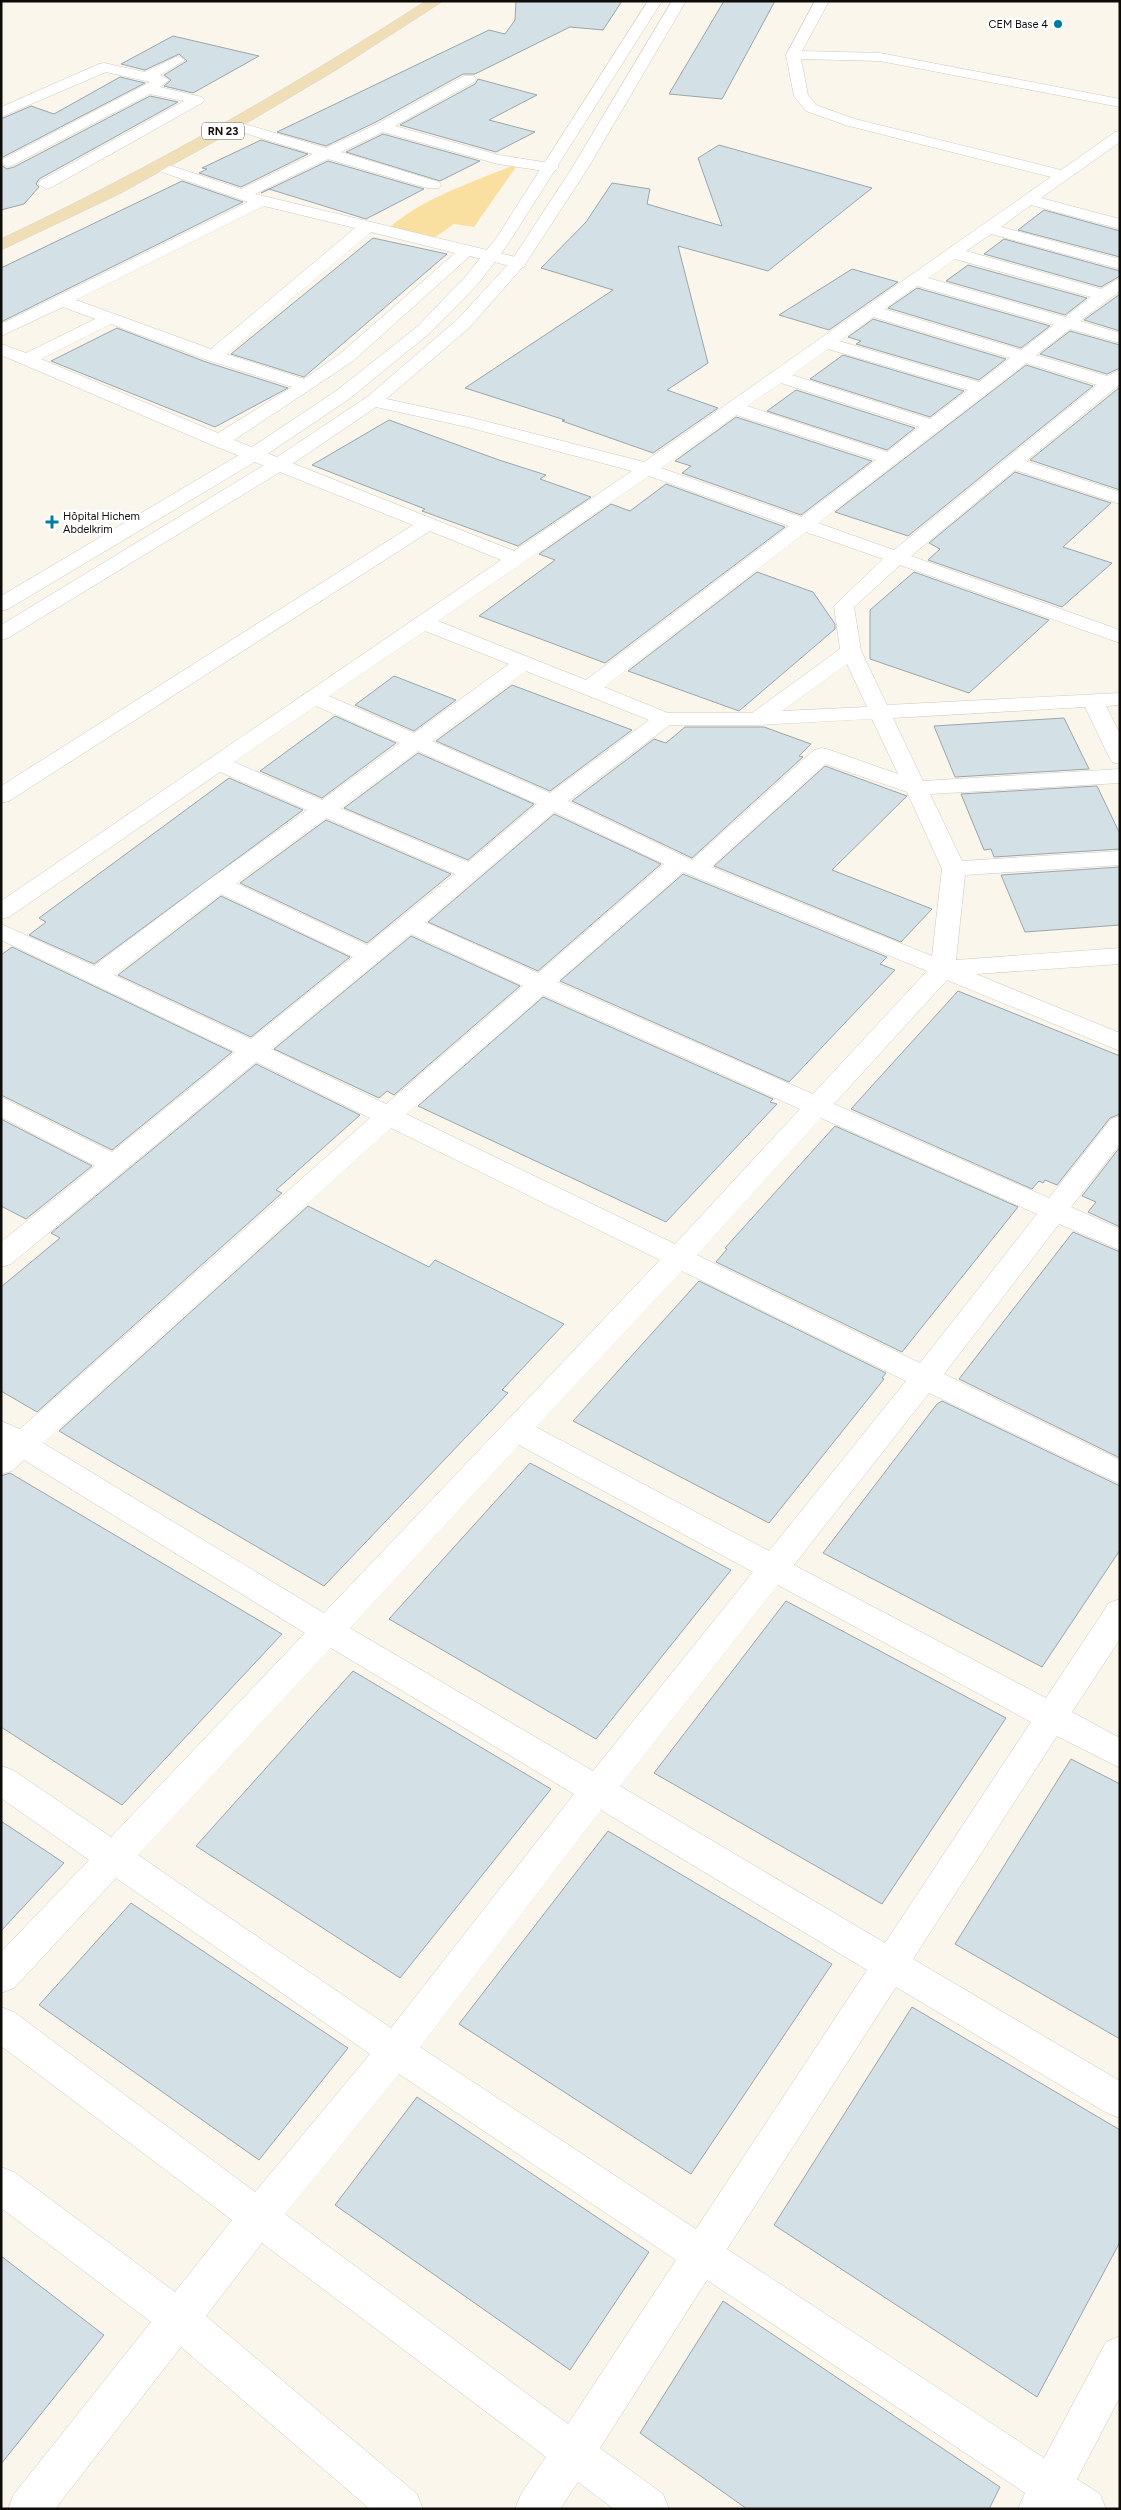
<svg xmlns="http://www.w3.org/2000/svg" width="1121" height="2510" viewBox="0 0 1121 2510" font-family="Figtree,sans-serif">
<rect width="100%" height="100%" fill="#fbf6eb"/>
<path fill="#fae0a0" d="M511 166 516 167 474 227 454 224 434 238 390 227C423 198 471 183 511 166Z"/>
<g fill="#d3e0e6" stroke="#9aa6ac">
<path d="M516 1H622L603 30 570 27 475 74H463L376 122 326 146 277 132 489 30 505 34 515 20Z"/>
<path d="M724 1H775L722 99 669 94Z"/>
<path d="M173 36 259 56 193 93 164 86 171 80 164 75 187 61 179 54 145 70 121 64Z"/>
<path d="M120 77 145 83 1 158V119L31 106 54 114Z"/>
<path d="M478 79 537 95 489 120 535 132 496 152 400 125 475 84Z"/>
<path d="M150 96 178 102 39 179 36 184 39 187 24 204 1 210V165L7 169 14 167Z"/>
<path d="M383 134 480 161 440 181 346 152Z"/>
<path d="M261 140 308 154 241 187 199 173 207 169 202 168Z"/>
<path d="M719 145 872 188 768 271 678 246 708 363 667 390 718 408 653 453 562 421 565 420 465 388 613 290 541 268 586 222 612 183 650 189 647 204 722 226 698 158Z"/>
<path d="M328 161 424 189 366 219 269 189 261 193Z"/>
<path d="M182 181 243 202 1 322V268Z"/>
<path d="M1044 210 1120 231V257L1018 230Z"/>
<path d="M373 238 447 254 304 377 231 354Z"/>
<path d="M1004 239 1120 271V276L1101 287 984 254Z"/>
<path d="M968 265 1087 298 1065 315 946 281Z"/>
<path d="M852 269 898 282 829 330 779 315Z"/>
<path d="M917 288 1050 326 1021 348 888 308Z"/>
<path d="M1120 294V331L1084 320Z"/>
<path d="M873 319 1006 359 979 380 856 344 861 341 848 337Z"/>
<path d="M117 328 206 362 288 388 215 427 51 361Z"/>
<path d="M1070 331 1120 345V368L1107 374 1040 354Z"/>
<path d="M843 355 964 391 930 417 810 379Z"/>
<path d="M1026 365 1093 386 908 536 835 512Z"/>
<path d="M1120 387V490L1030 460Z"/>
<path d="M796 390 915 428 887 450 767 411Z"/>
<path d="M736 417 872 461 801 515 682 473 691 466 675 461Z"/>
<path d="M389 420 499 460 546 475 540 479 591 497 518 546 422 511 425 509 312 465Z"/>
<path d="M1015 472 1111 503 1063 547 1112 563 1062 607 928 560 940 549 929 543Z"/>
<path d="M666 484 785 527 605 663 479 616 555 560 539 554 611 504 630 511Z"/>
<path d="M757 572 813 592 835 624V629L739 711 628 671Z"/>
<path d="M914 572 1049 620 969 693 870 659V610Z"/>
<path d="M394 676 456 700 414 731 355 705Z"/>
<path d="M512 685 632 730 550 791 436 741Z"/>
<path d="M335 716 396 743 322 798 260 771Z"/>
<path d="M1064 718 1089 769 955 777 934 726Z"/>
<path d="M685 727H764L811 744 799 756 803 757 692 858 572 801 654 739 666 743Z"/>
<path d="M418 753 534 804 468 860 344 808Z"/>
<path d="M825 766 907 796 832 870 932 909 901 942 714 866Z"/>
<path d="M229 778 303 810 94 964 29 935 46 922 39 918Z"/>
<path d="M1097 786 1120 834V849L994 857 991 849 984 850 961 794Z"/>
<path d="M554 814 661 864 538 971 428 922Z"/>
<path d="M326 820 451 874 367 943 240 883Z"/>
<path d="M1120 867V925L1025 932 1001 875Z"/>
<path d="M683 874 887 957 880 964 895 970 789 1082 560 981Z"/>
<path d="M221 896 350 957 251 1037 118 975Z"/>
<path d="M411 936 520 986 394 1095 387 1091 379 1098 274 1049Z"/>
<path d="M12 947 232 1052 112 1150 1 1095V955Z"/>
<path d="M958 991 1120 1056V1114L1110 1118 1057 1185 1045 1180 1043 1183 1039 1181 1032 1189 851 1109Z"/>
<path d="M543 997 773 1099 770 1102 777 1104 666 1222 418 1106Z"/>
<path d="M256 1064 360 1115 276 1190 282 1193 37 1412 1 1391V1287L60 1238 51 1233Z"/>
<path d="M1 1119 92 1166 26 1219 1 1206Z"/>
<path d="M835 1126 1018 1207 902 1352 716 1262 727 1249 725 1248Z"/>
<path d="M1120 1147V1227L1088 1212 1096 1202 1082 1196Z"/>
<path d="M308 1206 429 1267 435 1260 564 1324 502 1390 508 1393 324 1586 59 1431Z"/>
<path d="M1073 1232 1120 1252V1458L959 1379Z"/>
<path d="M699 1281 886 1373 882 1378 884 1379 769 1523 573 1421Z"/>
<path d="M942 1401 1120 1486V1550L1042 1667 823 1553 937 1404Z"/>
<path d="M530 1463 731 1570 596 1739 389 1619Z"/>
<path d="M10 1473 282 1634 122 1805 1 1727V1476Z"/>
<path d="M786 1601 1006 1718 882 1904 654 1773Z"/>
<path d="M353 1671 551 1789 400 1978 196 1846Z"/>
<path d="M1071 1759 1120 1784V2039L955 1944Z"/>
<path d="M1 1821 64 1863 1 1931Z"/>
<path d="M608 1831 832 1964 691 2174 459 2024Z"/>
<path d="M131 1903 348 2048 259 2160 39 2005Z"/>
<path d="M912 2007 1120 2130V2242L1037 2397 774 2225Z"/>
<path d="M417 2097 649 2252 570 2370 335 2205Z"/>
<path d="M1 2256 104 2335 1 2464Z"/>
<path d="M723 2301 1000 2487 989 2509H747L640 2433Z"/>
</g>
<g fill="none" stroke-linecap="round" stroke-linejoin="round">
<g stroke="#cdc9be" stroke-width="1">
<g id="minor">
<path d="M815 1H829L802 51 880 53 1120 99V107L880 61 801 59 808 95 816 105 855 119 1061 170 1115 132 1120 131V142L1041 198 1120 219V229L1031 205 1001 227 1120 259V269L991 234 966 251 1101 289 1120 278V291L1080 321 1120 333V343L1070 329 1036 355 1107 376 1120 370V384L1026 461 1120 492V504L1015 470 911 556 1120 630V643L900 565 854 607 861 651 887 705 1120 693V705L1106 706 1120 734V764L1112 762 1109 757 1085 707 893 718 923 781 1120 769V783L930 794 962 861 1120 851V865L965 875 956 960 1120 948V964L976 974 1120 1033V1051L947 980 834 1104 1049 1198 1111 1119 1120 1116V1144L1071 1207 1120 1229V1250L1059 1224 944 1374 1120 1460V1484L929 1393 794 1565 1046 1698 1109 1603 1120 1599V1639L1072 1712 1120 1738V1768L1057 1736 913 1959 1120 2081V2118L1107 2113 896 1987 727 2249 1044 2458 1106 2342 1120 2336V2397L1077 2479 1100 2494 1106 2509H1018L1025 2493 707 2280 600 2448 663 2494 669 2509H614L578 2482 560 2509H515L521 2494 546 2457 262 2243 206 2316 417 2494 423 2509H370L181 2347 55 2509H8L14 2494 151 2322 1 2208V2167L14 2172 175 2292 232 2220 1 2046V2007L14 2012 255 2192 370 2054 116 1878 14 1988 1 1993V1952L89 1860 1 1798V1766L13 1770 111 1837 305 1633 24 1460 12 1471 1 1474V1421L20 1429 370 1118 256 1062 11 1264 1 1267V1242L95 1166 1 1117V1097L112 1152 235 1052 1 940V924L94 966 210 879 307 810 220 772 9 917 1 919V901L501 560 430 531 9 801 1 803V786L413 525 212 445 1 355V344L26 353 95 319 63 307 1 336V324L248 202 153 169 150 166 153 163H163L241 189 313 154 228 128 225 125 228 122H238L326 148 377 124 464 76H474L476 79 474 82 395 126 499 155 556 164 559 167 556 170 551 172 498 164 383 132 341 152 439 182 441 185 439 188H427L328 159 255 194 524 259 526 263 524 267 518 268 470 256 353 361 234 440 514 551 632 471 467 427 367 405 364 401 367 397 373 396 469 417 644 462 1051 177 845 125 806 111 794 96 786 55ZM264 206 355 228 211 349 76 300ZM371 232 455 253 341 353 304 379 226 354ZM955 259 1091 297 1065 317 928 278ZM917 286 1054 325 1021 350 884 309ZM873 317 1010 358 979 382 839 341ZM111 324 207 360 292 387 218 433 41 359ZM828 349 968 390 930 419 792 375ZM1026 363 1097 385 894 550 818 523ZM781 383 919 427 887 452 747 406ZM736 415 876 460 801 517 661 468ZM649 476 789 526 586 680 438 621ZM806 532 883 559 834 606 840 649 752 713H668L604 687ZM425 631 509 664 414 733 329 696ZM847 664 867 707 782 711ZM526 671 649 720 550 793 432 741ZM316 706 400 743 322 800 234 762ZM872 719 898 774 830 750 822 748 814 750 692 860 568 801 670 725H757ZM418 751 537 804 468 862 340 808ZM825 764 907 792 942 869 932 956 711 867ZM554 812 664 864 538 973 425 922ZM326 818 455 874 367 945 236 883ZM683 872 927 971 813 1094 557 982ZM221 894 353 957 251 1039 114 975ZM411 934 523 986 386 1104 271 1049ZM543 995 800 1109 675 1244 406 1114ZM821 1118 1037 1214 920 1363 697 1255ZM391 1128 660 1260 324 1613 43 1443ZM682 1271 906 1381 769 1551 536 1427ZM519 1445 753 1572 593 1771 350 1628ZM778 1585 1031 1722 885 1943 620 1786ZM331 1648 574 1794 391 2028 138 1855ZM601 1810 867 1970 696 2229 420 2047ZM399 2074 676 2260 568 2424 285 2214Z"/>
<path d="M178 56 185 60 160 75 169 80 160 87 202 97 204 100 202 103 52 187 46 189 38 184 40 181 184 101 150 94 13 165 8 167 1 163 3 159 150 82 106 72 1 117V107L99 64 104 63 145 72Z"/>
</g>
</g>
<g stroke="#cdc9be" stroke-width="1">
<g id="secondary">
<path d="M648 1H662L508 244 478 284 430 333 349 399 263 457 8 609 1 611V596L249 449 336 391 418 326 466 276 497 237Z"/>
<path d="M672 1H686L588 168 526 263 470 327 379 405 285 469 8 638 1 640V625L271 461 367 397 458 319 512 260 572 168Z"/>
</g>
</g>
<g stroke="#d4d3d3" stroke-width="1">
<path id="primary" d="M426 1H443L336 70 228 134 119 194 1 250V239C149 169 289 89 426 1Z"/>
</g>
<use href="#minor" fill="#fff" fill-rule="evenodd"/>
<use href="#secondary" fill="#fff" fill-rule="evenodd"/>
<use href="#primary" fill="#f0dfb6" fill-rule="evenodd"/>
</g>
<g fill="#017da3" stroke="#fff" stroke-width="2">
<circle cx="1058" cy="24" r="5"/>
<path d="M49.5 514.5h5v5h5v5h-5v5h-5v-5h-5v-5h5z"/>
</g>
<g text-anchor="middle" stroke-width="5" stroke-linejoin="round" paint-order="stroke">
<g font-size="11" fill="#0e0c08" stroke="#fff" text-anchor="end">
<text x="1048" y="28">CEM Base 4</text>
<text x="63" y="520" text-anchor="start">Hôpital Hichem<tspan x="63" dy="13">Abdelkrim</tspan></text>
</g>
<rect fill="#fff" stroke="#565552" stroke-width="1" x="202" y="122.5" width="42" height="17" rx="4"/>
<g font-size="11" font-weight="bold" fill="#0e0c08">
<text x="223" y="135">RN 23</text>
</g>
</g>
<rect width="1121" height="2510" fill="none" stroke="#0e0c08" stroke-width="5"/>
</svg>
